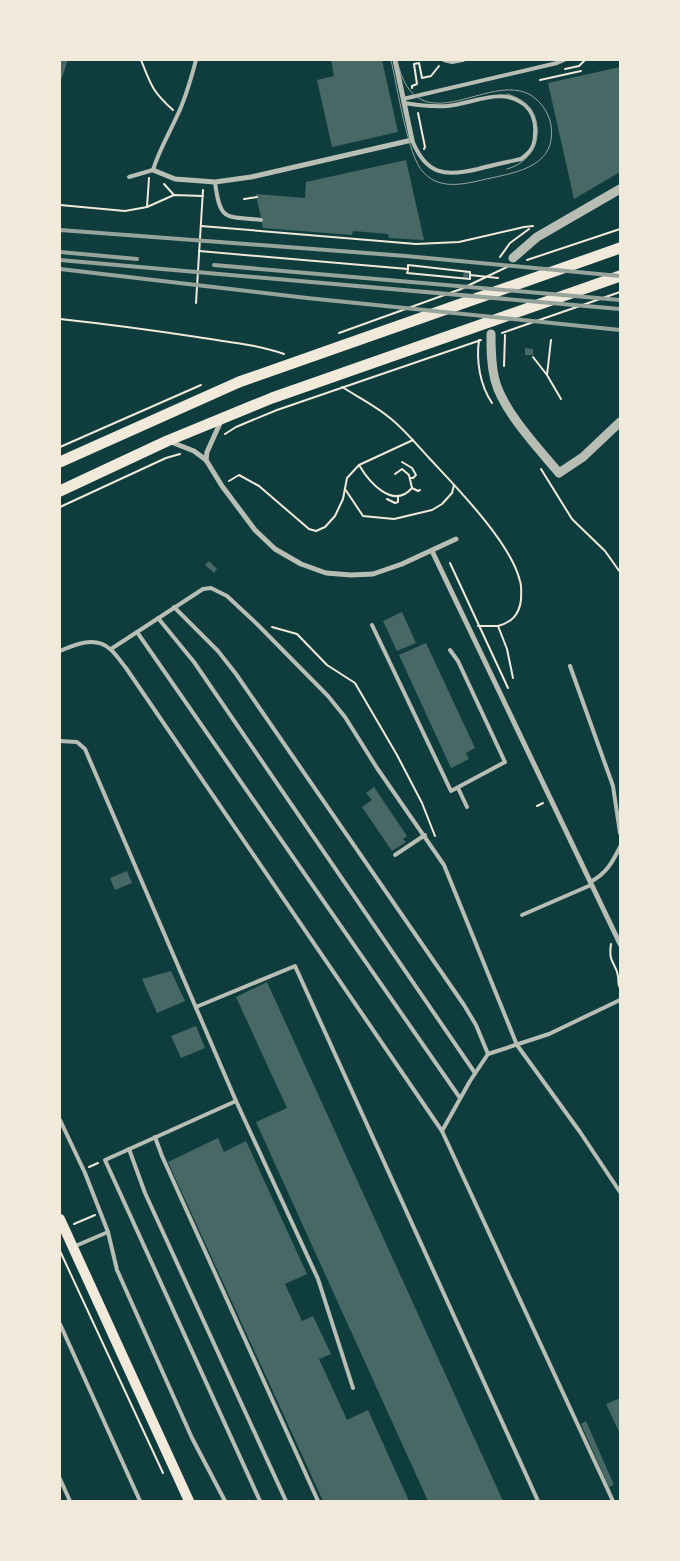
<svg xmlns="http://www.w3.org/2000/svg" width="680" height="1561" viewBox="0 0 680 1561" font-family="Ubuntu,sans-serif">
<rect width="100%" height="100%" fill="#0f3d3e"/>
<g fill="#486865">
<path d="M60 60H68L60 83Z"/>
<path d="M331 60H382L398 132 332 147 317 80 334 76Z"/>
<path d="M620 67V172L574 199 548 83Z"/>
<path d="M406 160 424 240 389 238 388 234 353 231 352 235 263 228 256 194 305 198 306 182Z"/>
<path d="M464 272H469L468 278 463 277Z"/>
<path d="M525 348 533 349V355H525Z"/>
<path d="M209 561 217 569 214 573 205 565Z"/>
<path d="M402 612 416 643 397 651 383 621Z"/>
<path d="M426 643 475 748 466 753 469 759 451 768 399 655Z"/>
<path d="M374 787 407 836 403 839 406 842 392 851 362 807 372 800 366 793Z"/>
<path d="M127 871 132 883 115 890 110 878Z"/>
<path d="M171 971 185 1001 157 1013 142 979Z"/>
<path d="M267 982 503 1501H428L256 1122 287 1108 236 997Z"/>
<path d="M196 1026 205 1048 181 1058 171 1036Z"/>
<path d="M218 1138 224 1152 246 1141 307 1274 285 1284 302 1321 313 1316 331 1354 319 1359 347 1420 368 1410 409 1501H323L168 1162Z"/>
<path d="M620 1398V1434L606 1404Z"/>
<path d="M586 1421 614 1485 609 1487 581 1424Z"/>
</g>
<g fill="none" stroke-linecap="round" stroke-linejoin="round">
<g stroke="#f1e9da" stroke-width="2">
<path d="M141 60C151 85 152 91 173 110"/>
<path d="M565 69 579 66 585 60"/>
<path d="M540 80 581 71"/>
<path d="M412 88V86L417 84 414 64 419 63 422 78 431 76 439 66"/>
<path d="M418 113 425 147 424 149"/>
<path d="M164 184 174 195"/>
<path d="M244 199 257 197"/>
<path d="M60 205 125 211 147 207 174 195 203 196"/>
<path d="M147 207 149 178"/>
<path d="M201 226 416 244 459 242 524 227 533 226"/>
<path d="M199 251 408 269V265L470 272V275L498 278"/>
<path d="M500 257 510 243 529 229"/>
<path d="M527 260 620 229"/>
<path d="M408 270 407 273 470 279V275"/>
<path d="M196 303 203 190"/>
<path d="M60 319C106 324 151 330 197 337 226 342 256 344 284 354"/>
<path d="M339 333 461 289 509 266"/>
<path d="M502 333 620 292"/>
<path d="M479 340C476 361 480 385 492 403"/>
<path d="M551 340 547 375 561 399"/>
<path d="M533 357 547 375"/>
<path d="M504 366 505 335"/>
<path d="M342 387C358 397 376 406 390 418 405 430 417 445 430 459 457 488 511 543 520 581 522 587 521 594 521 600 519 615 512 622 498 626"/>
<path d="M225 434 236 427 277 410 481 340"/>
<path d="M60 447 201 385"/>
<path d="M402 462 412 468 416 475 413 478H410"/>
<path d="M359 465C369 482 393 510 412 488L409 475 402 469 395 474"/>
<path d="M541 469 572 519 605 551 620 572"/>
<path d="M229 481 239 475 259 486 309 529 316 531 325 527 335 516 343 499 347 478 359 465 413 440"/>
<path d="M412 488 418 491 420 490"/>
<path d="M345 489 363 516 394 519 432 510 442 504 452 493 454 485"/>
<path d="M387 499 395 503 398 502V497"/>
<path d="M60 507 166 458 180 454"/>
<path d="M450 563 508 688"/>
<path d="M478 626H498L507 649 513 678"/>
<path d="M272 627 297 634 327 665 355 683 397 755 422 803 435 836"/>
<path d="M537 806 543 803"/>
<path d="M611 944C608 964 616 962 618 976 619 981 617 982 620 988"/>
<path d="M89 1167 98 1163"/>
<path d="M74 1224 95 1215"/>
<path d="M60 1251 163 1473"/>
</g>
<g stroke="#b8beb3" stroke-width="4">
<path d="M444 60 452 62 463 60"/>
<path d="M403 99 557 63 564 60"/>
<path d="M404 103C417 105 433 107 447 106 473 104 502 86 525 105 533 112 536 123 535 134 535 146 531 152 521 159 507 162 492 165 478 169 445 177 426 175 412 140"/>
<path d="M129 177 153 170C159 150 169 134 177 116 186 98 191 79 196 60"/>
<path d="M215 182C220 222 225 216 261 220"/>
<path d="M174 607 218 651 236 674 464 1005 476 1025 488 1054"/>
<path d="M158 618 194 662 475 1073"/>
<path d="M372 625 451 791 505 762 458 661 450 650"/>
<path d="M137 632 460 1098"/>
<path d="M111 649 203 589 211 588 227 596 257 624 328 696 345 717 377 768 444 865 517 1045 580 1132 620 1192"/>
<path d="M60 651C76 644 95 636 110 649 116 654 121 662 126 668L442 1131 613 1501"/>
<path d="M570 666 613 786 620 833"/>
<path d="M60 741 77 742 85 749 236 1101 318 1279 353 1388"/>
<path d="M458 788 467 807"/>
<path d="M395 855 425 835"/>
<path d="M590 882C606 874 612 863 620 847"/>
<path d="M522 915 591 885"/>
<path d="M196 1007 295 966 538 1501"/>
<path d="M236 1101 105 1160 260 1501"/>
<path d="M60 1120 85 1173 108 1232 117 1270 192 1438 225 1501"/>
<path d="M442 1131 470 1081 488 1054 549 1034 620 1000"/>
<path d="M155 1137 162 1156 318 1501"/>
<path d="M129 1149 145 1193 286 1501"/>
<path d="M73 1247 108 1232"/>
<path d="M60 1324 140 1501"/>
<path d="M60 1479 70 1501"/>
</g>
<g stroke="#b8beb3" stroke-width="5">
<path d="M153 170 175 179 215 182 251 177 412 140 395 60"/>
<path d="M171 442 194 451 206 460 222 486 255 530 275 549 301 564 326 573 351 575 373 574 402 564 456 539"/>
<path d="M206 460 207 452 221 421"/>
<path d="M432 551 620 944"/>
</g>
<g stroke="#b8beb3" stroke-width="9">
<path d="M513 258 537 237 620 189"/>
<path d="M491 334C491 350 491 365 495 380 503 411 538 448 559 473L583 457 620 422"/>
</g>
<path stroke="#f1e9da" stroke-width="10" d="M60 1219 189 1501"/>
<g stroke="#f1e9da" stroke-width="11">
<path d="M60 462 239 382 620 248"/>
<path d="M60 491 167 441 272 398 620 276"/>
</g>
<g stroke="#97a49c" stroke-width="1">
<path d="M391 60C397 85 408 157 423 172 441 192 468 183 491 178 519 172 557 165 551 125 549 115 544 106 536 99 495 63 417 152 397 60"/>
<path d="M507 169C547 158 548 105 507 94"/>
</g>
<g stroke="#97a49c" stroke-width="4">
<path d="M60 230 406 256 620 276"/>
<path d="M60 252 137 259"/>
<path d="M60 260 620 309"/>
<path d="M214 265 620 300"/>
<path d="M60 269 307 298 620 330"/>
</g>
</g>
<rect width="680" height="1561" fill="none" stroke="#f1e9da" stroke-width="122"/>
</svg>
